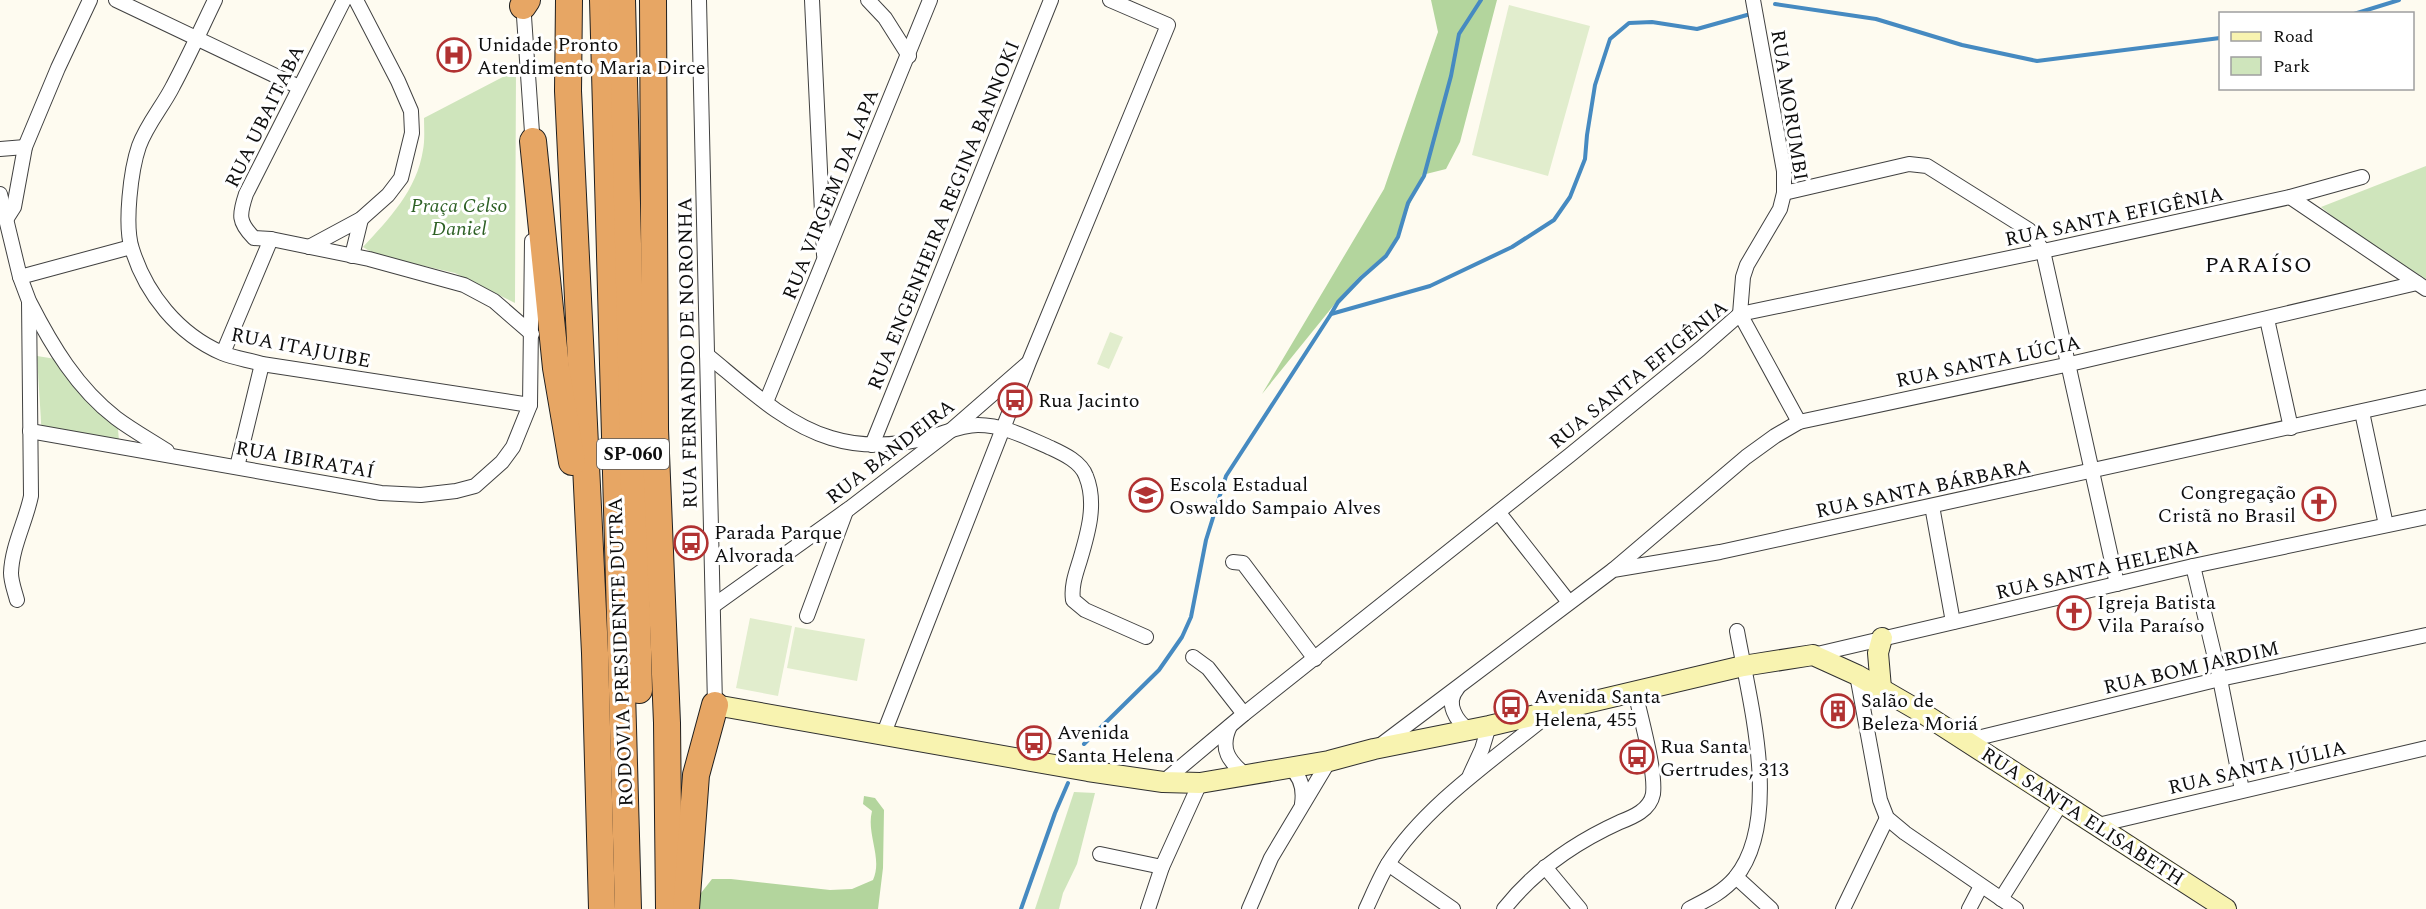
<svg xmlns="http://www.w3.org/2000/svg" width="2426" height="909" viewBox="0 0 2426 909" font-family="Spectral,serif">
<rect width="100%" height="100%" fill="#fefbf0"/>
<g fill="#cfe5bc">
<path d="M516 70 515 303 455 273 376 255 363 247C389 219 417 190 423 150 425 140 424 128 424 118Z"/>
<path d="M2426 166V279L2357 236 2321 207Z"/>
<path d="M37 356 56 359 118 429 120 453 42 438Z"/>
<path d="M1074 792 1095 793 1077 864 1063 893 1059 909H1035Z"/>
</g>
<g fill="#b3d59d">
<path d="M1431 0H1497L1460 142 1446 169 1422 175 1391 250 1359 277 1338 300 1262 394 1384 189 1438 32Z"/>
<path d="M864 796 875 798 884 810 883 868 878 909H699L701 893 712 879H731L830 890 852 889 873 880C883 858 866 834 872 811L863 804Z"/>
</g>
<g fill="#e1edcd">
<path d="M1509 5 1590 26 1548 176 1472 155Z"/>
<path d="M1110 332 1123 337 1109 369 1097 364Z"/>
<path d="M750 618 792 626 778 696 736 688Z"/>
<path d="M795 627 865 639 857 681 787 668Z"/>
</g>
<g fill="none" stroke-linecap="round" stroke-linejoin="round">
<g stroke="#468ac1" stroke-width="4">
<path d="M1775 4 1876 19 1962 45 2037 61 2220 38"/>
<path d="M2354 14 2399 0"/>
<path d="M1331 314 1338 302 1361 278 1386 256 1398 237 1408 203 1424 176 1451 76 1459 34 1481 0"/>
<path d="M1084 744 1159 670 1182 637 1191 617 1206 540 1226 476 1331 314 1430 286 1512 247 1554 220 1570 197 1585 159 1587 135 1595 85 1610 39 1629 23 1652 22 1697 29 1747 15"/>
<path d="M1021 909 1055 813 1068 783"/>
</g>
<g stroke="#414141" stroke-width="16">
<g id="street">
<path d="M116 0 299 87"/>
<path d="M215 0C201 29 188 58 173 86 163 106 147 124 139 146 131 169 124 225 132 249 146 294 178 334 222 353 234 358 249 360 262 364L530 405"/>
<path d="M344 0 246 194C239 215 238 222 254 238L271 239 369 259 464 285 494 301 532 334"/>
<path d="M699 0 715 705"/>
<path d="M812 0 824 255"/>
<path d="M868 0 885 18 909 56"/>
<path d="M523 2 533 147"/>
<path d="M0 149 25 147"/>
<path d="M1784 193 1909 164 1927 166 2029 230 2043 251 2117 584"/>
<path d="M0 194 20 277 29 301 31 496C26 521 12 546 11 573 11 582 15 592 17 600"/>
<path d="M2290 197 2426 289"/>
<path d="M7 218 14 207 25 147 58 68 90 0"/>
<path d="M309 247 361 219 388 195 401 178 412 133 411 111 398 81 356 0"/>
<path d="M352 256 361 219"/>
<path d="M20 277 131 247"/>
<path d="M30 303C52 346 77 388 116 418 132 430 150 440 167 451"/>
<path d="M1740 314 1743 277 1747 265 1780 209 1784 193V171L1753 0"/>
<path d="M1740 314 1799 422"/>
<path d="M2267 319 2291 428"/>
<path d="M223 353 271 239"/>
<path d="M707 355C744 385 784 424 831 438 864 448 897 446 930 437 945 433 961 425 978 425 1004 425 1028 438 1051 448 1064 454 1081 462 1086 476 1097 503 1088 533 1080 560 1076 573 1071 586 1073 600L1085 610 1146 637"/>
<path d="M766 402 930 0"/>
<path d="M2362 412 2386 525"/>
<path d="M30 431 381 493 421 495 456 491 475 486 502 462 513 447 530 405 532 241"/>
<path d="M872 445 1051 0"/>
<path d="M237 467 262 364"/>
<path d="M1932 506 1953 622"/>
<path d="M1499 513 1568 601"/>
<path d="M1233 562 1243 563 1315 659"/>
<path d="M2193 566 2220 679 2242 790"/>
<path d="M1613 570 1746 457 1775 436 1799 422 2070 364 2417 283"/>
<path d="M713 606 850 508 949 432 1027 364"/>
<path d="M807 616 846 511"/>
<path d="M1813 655 2193 566 2426 517"/>
<path d="M1193 657 1208 668 1244 714"/>
<path d="M1857 675 1880 800 1887 818 1905 833 2016 909"/>
<path d="M1457 689C1445 703 1456 721 1469 730"/>
<path d="M1230 726C1219 749 1229 762 1247 776"/>
<path d="M884 733 1029 362 1168 25 1110 0"/>
<path d="M1965 741 2220 679 2426 635"/>
<path d="M1378 747 1613 570 1720 552 2426 397"/>
<path d="M1290 768C1302 777 1304 790 1302 804"/>
<path d="M1470 775 1482 749 1489 726"/>
<path d="M1163 782 1244 714 1570 455 1700 349 1740 314 2043 251 2290 197 2362 177"/>
<path d="M2098 825 2426 748"/>
<path d="M1100 854 1162 867"/>
<path d="M1388 864 1453 909"/>
<path d="M1545 867 1580 909"/>
<path d="M1736 877 1771 909"/>
<path d="M2001 899 2062 802"/>
<path d="M1148 909 1162 867 1200 783"/>
<path d="M1249 909 1271 858 1329 761"/>
<path d="M1366 909C1373 894 1380 877 1388 864 1424 806 1497 757 1549 714"/>
<path d="M1504 909C1534 871 1576 842 1620 822 1633 817 1650 810 1653 794 1656 770 1640 716 1635 691"/>
<path d="M1689 909C1706 900 1722 893 1735 878 1783 820 1749 699 1737 631"/>
<path d="M1843 909 1887 818"/>
<path d="M1969 909 1981 886"/>
</g>
</g>
<g stroke="#303030" stroke-width="22">
<g id="secondary">
<path d="M1881 688 1878 653 1882 638"/>
<path d="M715 705 1088 771 1163 782 1200 783 1329 761 1374 749 1489 726 1743 666 1813 655 1857 675 1921 712 2226 909"/>
</g>
</g>
<g stroke="#1f1f1f" stroke-width="28">
<g id="highway">
<path d="M569 0 568 91 595 653 602 909"/>
<path d="M603 0 628 909"/>
<path d="M622 0 639 690"/>
<path d="M653 0 655 429 667 723 669 909"/>
<path d="M523 6 527 0"/>
<path d="M533 141 556 368 572 462"/>
<path d="M686 909 696 775 715 705"/>
</g>
</g>
<use href="#street" stroke="#fff" stroke-width="14"/>
<use href="#secondary" stroke="#f8f3b0" stroke-width="20"/>
<use href="#highway" stroke="#e7a664" stroke-width="26"/>
</g>
<defs>
<g id="hospital-ring" transform="scale(1.725)"><circle r="9.5" fill="#fff" stroke="#b13232" stroke-width="1.5"/><path d="M-5-5h3v3.5h4V-5h3V5h-3V1.5h-4V5h-3Z" fill="#b13232"/></g>
<g id="bus-ring" transform="scale(1.725)"><circle r="9.5" fill="#fff" stroke="#b13232" stroke-width="1.5"/><path d="M-5-6H5V4H4V6H2V4H-2V6H-4V4H-5ZM-3.5-4V0h7V-4ZM-3.5 1.2v1.5H-2V1.2ZM2 1.2v1.5H3.5V1.2Z" fill="#b13232"/></g>
<g id="school-ring" transform="scale(1.725)"><circle r="9.5" fill="#fff" stroke="#b13232" stroke-width="1.5"/><path d="M0-5L7-2L0 1L-7-2ZM-4 1L0 2.5L4 1V4Q0 6-4 4Z" fill="#b13232"/></g>
<g id="church-ring" transform="scale(1.725)"><circle r="9.5" fill="#fff" stroke="#b13232" stroke-width="1.5"/><path d="M-1.2-6h2.4v3.5h3.3v2.4h-3.3V6h-2.4V-.1h-3.3v-2.4h3.3Z" fill="#b13232"/></g>
<g id="building-ring" transform="scale(1.725)"><circle r="9.5" fill="#fff" stroke="#b13232" stroke-width="1.5"/><path d="M-4-6H4V6H1V3H-1V6H-4ZM-2.5-4.3h1.7v1.8h-1.7ZM.8-4.3h1.7v1.8H.8ZM-2.5-1h1.7V.8h-1.7ZM.8-1h1.7V.8H.8Z" fill="#b13232"/></g>
</defs>
<g fill-rule="evenodd">
<use href="#hospital-ring" x="454" y="55"/>
<use href="#bus-ring" x="1015" y="400"/>
<use href="#school-ring" x="1146" y="495"/>
<use href="#church-ring" x="2319" y="504"/>
<use href="#bus-ring" x="691" y="543"/>
<use href="#church-ring" x="2074" y="613"/>
<use href="#bus-ring" x="1511" y="707"/>
<use href="#building-ring" x="1838" y="711"/>
<use href="#bus-ring" x="1034" y="743"/>
<use href="#bus-ring" x="1637" y="757"/>
</g>
<g text-anchor="middle" stroke-width="6" stroke-linejoin="round" paint-order="stroke">
<rect fill="#fff" stroke="#565656" stroke-width="1.5" x="597" y="439" width="72" height="30" rx="4.5"/>
<g font-size="18" font-weight="bold" fill="#0e0e0e">
<text x="633" y="460">SP-060</text>
</g>
<g font-size="20" fill="#0e0e0e" stroke="#fff" text-anchor="start">
<text x="477" y="51">Unidade Pronto<tspan x="477" dy="23">Atendimento Maria Dirce</tspan></text>
<text x="1038" y="407">Rua Jacinto</text>
<text x="1169" y="491">Escola Estadual<tspan x="1169" dy="23">Oswaldo Sampaio Alves</tspan></text>
<text x="2296" y="499" text-anchor="end">Congregação<tspan x="2296" dy="23">Cristã no Brasil</tspan></text>
<text x="714" y="539">Parada Parque<tspan x="714" dy="23">Alvorada</tspan></text>
<text x="2097" y="609">Igreja Batista<tspan x="2097" dy="23">Vila Paraíso</tspan></text>
<text x="1534" y="703">Avenida Santa<tspan x="1534" dy="23">Helena, 455</tspan></text>
<text x="1861" y="707">Salão de<tspan x="1861" dy="23">Beleza Moriá</tspan></text>
<text x="1057" y="739">Avenida<tspan x="1057" dy="23">Santa Helena</tspan></text>
<text x="1660" y="753">Rua Santa<tspan x="1660" dy="23">Gertrudes, 313</tspan></text>
</g>
<g font-size="20" fill="#0e0e0e" stroke="#fff">
<text transform="translate(1790 105) rotate(81)" y="7">RUA MORUMBI</text>
<text transform="translate(264 116) rotate(-64)" y="7">RUA UBAITABA</text>
<text transform="translate(830 194) rotate(-68)" y="7">RUA VIRGEM DA LAPA</text>
<text transform="translate(943 215) rotate(-68)" y="7">RUA ENGENHEIRA REGINA BANNOKI</text>
<text transform="translate(2114 216) rotate(-12)" y="7">RUA SANTA EFIGÊNIA</text>
<text transform="translate(301 347) rotate(11)" y="7">RUA ITAJUIBE</text>
<text transform="translate(687 353) rotate(-91)" y="7">RUA FERNANDO DE NORONHA</text>
<text transform="translate(1988 361) rotate(-12)" y="7">RUA SANTA LÚCIA</text>
<text transform="translate(1638 374) rotate(-39)" y="7">RUA SANTA EFIGÊNIA</text>
<text transform="translate(890 451) rotate(-38)" y="7">RUA BANDEIRA</text>
<text transform="translate(305 459) rotate(10)" y="7">RUA IBIRATAÍ</text>
<text transform="translate(1923 488) rotate(-12)" y="7">RUA SANTA BÁRBARA</text>
<text transform="translate(2097 569) rotate(-13)" y="7">RUA SANTA HELENA</text>
<text transform="translate(620 652) rotate(-92)" y="7">RODOVIA PRESIDENTE DUTRA</text>
<text transform="translate(2191 667) rotate(-13)" y="7">RUA BOM JARDIM</text>
<text transform="translate(2257 767) rotate(-13)" y="7">RUA SANTA JÚLIA</text>
<text transform="translate(2083 816) rotate(33)" y="7">RUA SANTA ELISABETH</text>
</g>
<g font-size="20" font-style="italic" fill="#2d6024" stroke="#fff">
<text x="459" y="212">Praça Celso<tspan x="459" dy="23">Daniel</tspan></text>
</g>
<g font-size="22" letter-spacing="1.5" fill="#0e0e0e" stroke="#fff">
<text x="2259" y="272">PARAÍSO</text>
</g>
</g>
<rect x="2219" y="12" width="195" height="78" fill="#ffffff" stroke="#9f9f9f" stroke-width="1.5"/>
<rect x="2231" y="32" width="30" height="9" fill="#f8f3b0" stroke="#9f9f9f" stroke-width="1.5"/>
<text x="2273" y="42" font-size="18" fill="#0e0e0e">Road</text>
<rect x="2231" y="57" width="30" height="18" fill="#cfe5bc" stroke="#9f9f9f" stroke-width="1.5"/>
<text x="2273" y="72" font-size="18" fill="#0e0e0e">Park</text>
</svg>
